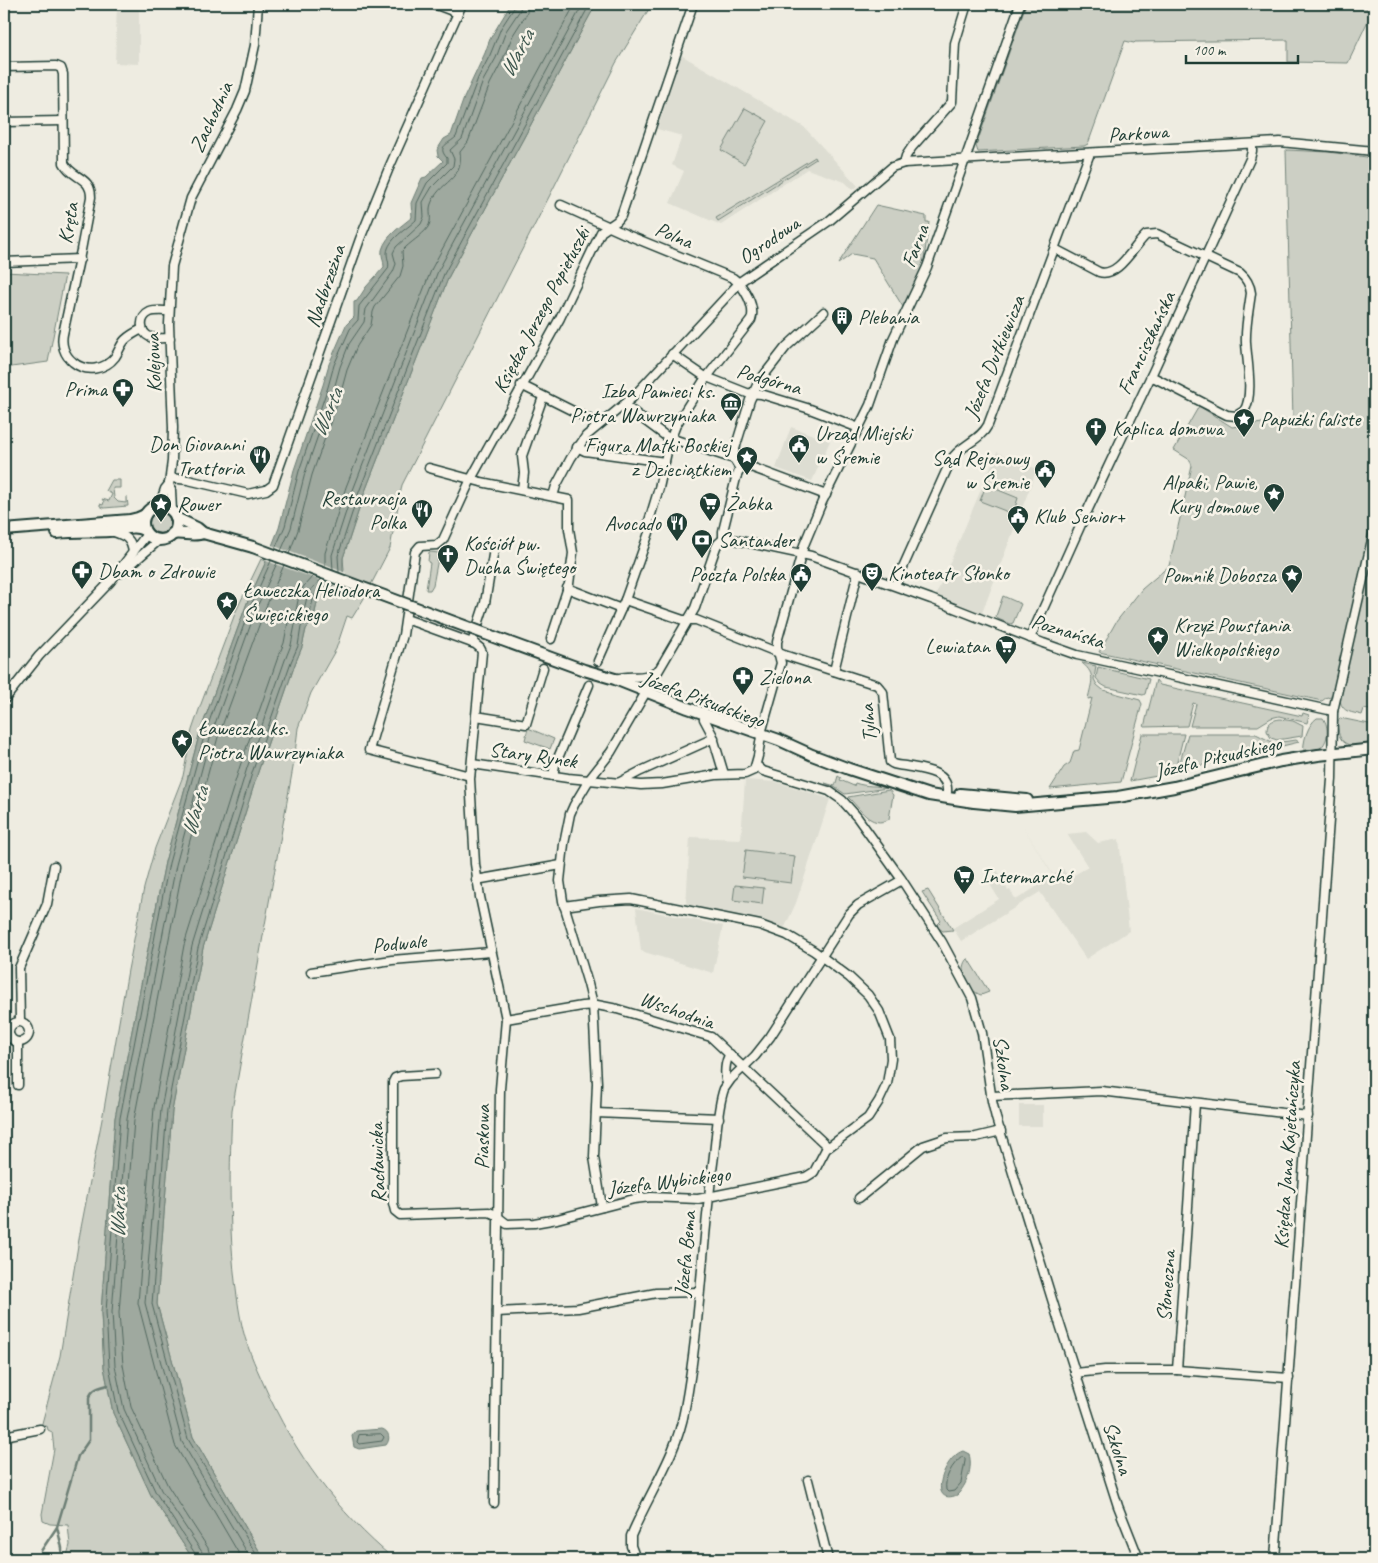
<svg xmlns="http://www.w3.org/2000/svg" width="1378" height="1563" viewBox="0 0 1378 1563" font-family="Caveat,sans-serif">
<rect width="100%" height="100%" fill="#eeece1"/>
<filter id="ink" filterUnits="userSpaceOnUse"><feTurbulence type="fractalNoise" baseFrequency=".02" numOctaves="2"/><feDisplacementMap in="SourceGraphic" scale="10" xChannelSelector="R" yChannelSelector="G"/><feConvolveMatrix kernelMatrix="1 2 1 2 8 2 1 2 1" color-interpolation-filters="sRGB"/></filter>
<g filter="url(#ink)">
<g fill="#ddddd2">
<path d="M117 4H139V64L115 63Z"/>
<path d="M681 55 804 127 858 186 853 190 845 182 807 169 721 225 670 203 684 171 672 165 682 136 657 129Z"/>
<path d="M791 427 830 441 812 481 776 468Z"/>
<path d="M997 452 1037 469 982 613 936 595Z"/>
<path d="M745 780 777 782 830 799 796 903 784 929 758 921 686 906 690 837 741 839Z"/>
<path d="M1023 826 1053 875 1063 869 1069 878 1088 867 1067 834 1086 832 1098 843 1119 839 1129 931 1086 959 1040 892 961 941 953 928 999 899 986 878 998 871 1008 891 1010 890 1016 900 1053 876Z"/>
<path d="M636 908 723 926 713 973 641 951Z"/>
<rect x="1019" y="1105" width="24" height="21"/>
</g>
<g fill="#cccfc4" stroke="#76867c">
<path d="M596 4H652L616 63 553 189 402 485 390 548 363 600 352 618 347 616 336 649 311 693 298 728 294 762 232 1110C229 1179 228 1252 241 1321 245 1343 255 1365 264 1385 294 1453 337 1512 394 1559H266L261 1554 193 1437 157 1304 172 1111 203 948 258 772 295 664 302 647 306 629 312 622 314 617 318 598 323 593 339 581 344 570 343 558 364 494 449 276Z"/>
<path d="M1026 4H1374V8L1348 63 1288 62V40L1135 42 1134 43 1125 41 1088 144 1084 146 978 152 976 146Z"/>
<path d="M745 108 768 121 744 164 721 150Z"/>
<path d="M1286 150 1328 152 1374 158V711L1364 709 1362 715C1352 712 1343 713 1340 701L1327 697 1322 701 1099 652 1116 622 1142 589 1169 566 1192 466 1190 460 1174 450 1199 406 1232 427 1293 419Z"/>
<path d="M815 157 816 159 718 221 716 218Z"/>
<path d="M876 205 926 216V222H929L923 267 903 307 873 258 852 254 838 264Z"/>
<path d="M4 272 65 275 48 362 4 368Z"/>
<path d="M112 480H120V488H113L114 498 118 502 126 503V497H127L128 506 104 508 100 506V504L103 505 104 502 102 499 109 501 112 494 106 491Z"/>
<path d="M986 485 1018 498 1013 514 980 501Z"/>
<circle cx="160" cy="522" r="11"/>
<path d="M429 552 439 553 433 585 430 590H426L430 563 428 562Z"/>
<path d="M261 559 266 561 264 566 247 603 200 732 165 862 115 1118 101 1313 104 1367 113 1413 151 1495 193 1559H66L70 1545 68 1525 50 1524 43 1521 42 1514 54 1449 52 1432 48 1430 47 1426 41 1427 60 1356 80 1233 104 1109 128 970 144 888 155 848 183 776 192 730 201 704 236 611Z"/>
<path d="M1003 596 1021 604 1013 623 1010 624 998 619 996 616Z"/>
<path d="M1082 663 1096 666 1094 679 1097 685 1103 690 1140 700 1142 704 1121 782 1050 789 1064 767 1070 763 1074 751 1079 750 1092 698 1088 699C1091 683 1097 675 1082 663Z"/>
<path d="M1098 667 1149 679 1145 694 1143 695 1106 687 1101 684 1096 678Z"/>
<path d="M1156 680 1160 685 1302 716 1303 713 1309 715 1307 723 1279 716 1271 718 1258 726H1190L1196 704 1193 703 1187 726 1144 727Z"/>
<path d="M1317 718H1323C1329 726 1329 742 1320 748 1316 752 1309 752 1304 753 1302 743 1308 724 1317 718Z"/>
<path d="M1340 718 1374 725V745C1358 746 1340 750 1338 729 1337 724 1337 722 1340 718Z"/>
<path d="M1280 719 1293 721 1303 726 1302 736 1277 740 1271 738 1267 731C1267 723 1272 720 1280 719Z"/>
<path d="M528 728 554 739 550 749 525 740Z"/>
<path d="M1142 734H1184L1177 762H1180L1188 734H1256L1274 743 1296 740 1299 742 1157 776 1130 781Z"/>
<path d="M838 776 841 778 840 780 854 786 855 783C866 787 876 785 888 788L845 794 836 788 825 783 835 786Z"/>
<path d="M889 790 893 795 889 819C871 830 859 807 848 797Z"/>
<path d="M746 850 795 856 791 883 742 877Z"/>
<path d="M735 885 764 888 762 904 733 900Z"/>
<path d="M928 890 953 930 943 931 937 927V925L941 921 922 892Z"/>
<path d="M968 958V959L989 992 981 995C968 991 956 968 968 958Z"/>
</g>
<g fill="#9fa99f" stroke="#6c7e74">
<path d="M511 4H596L449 276 364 494 343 558V576L339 581 323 593 318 598 314 617 312 622 306 629 302 647 295 664 258 772 203 948 172 1111 157 1304 193 1437 261 1554 266 1559H193L151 1495 113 1413 104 1367 101 1313 115 1118 165 862 200 732 247 603 264 566 279 528 294 470 323 385 329 364 346 325 354 317V302L357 301 366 287 384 267C384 261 381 256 382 250 386 235 402 226 412 217L411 203 422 178 426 177 443 161 438 156 437 150 444 139 451 135 464 98 485 53 490 39Z"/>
<path d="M382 1429C389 1431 391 1439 386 1445L359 1449 354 1447 352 1436 356 1431Z"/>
<path d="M963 1451 969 1454C973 1468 967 1485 957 1495 927 1507 943 1457 963 1451Z"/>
</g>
<path fill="#eeece1" d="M269 544 346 573V577L336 586 264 560Z"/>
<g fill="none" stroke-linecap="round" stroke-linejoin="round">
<g stroke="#52685f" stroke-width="1">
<path d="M275 549 285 526 299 471 328 387 334 365 350 329 358 320 359 306 388 269C390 263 387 259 387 253 388 239 407 229 416 220L417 203 427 183 447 163V158C436 146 449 144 456 137L478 78 490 55 501 28 514 8 515 4"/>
<path d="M281 551 291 528 305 473 334 389 340 367 349 344 364 322 366 309 393 272 396 264 393 253 396 247 421 224 424 217 423 202 432 187 453 166 454 159 450 150 462 139 483 81 496 58 506 31 520 10 521 4"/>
<path d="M289 554 298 530 312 475 341 392 347 370 357 346 371 325 373 312 375 307 400 276 403 266 402 251C410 242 422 236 428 227 433 219 428 212 431 204 439 181 464 181 460 152L468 142 490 84 502 61 513 35 527 13 528 4"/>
<path d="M325 567V553L346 487 432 268 575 4"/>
<path d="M333 570 332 555 353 490 438 271 583 4"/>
<path d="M339 572 338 556 359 492 444 274 590 4"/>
<path d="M381 1434 384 1437 382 1441 359 1444 357 1442 359 1435Z"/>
<path d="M962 1457 965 1458V1461L961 1483 954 1491 948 1492 946 1490C944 1478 952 1464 962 1457Z"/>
<path d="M197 1559 196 1555 156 1493 118 1411 109 1366 106 1312 120 1118 169 863 205 733 251 605 271 561"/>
<path d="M203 1559 202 1552 161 1490 124 1409 115 1366 112 1312 127 1119 176 865 211 735 257 607 277 563"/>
<path d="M211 1559 208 1548 168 1486 131 1407 123 1365 119 1313 134 1120 183 866 218 737 265 609 284 565"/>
<path d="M242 1559 175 1445 138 1303 154 1108 184 945 240 766 278 657 284 643 288 622 296 611 299 595 304 586 313 576"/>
<path d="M251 1559 182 1442 145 1303 161 1109 192 946 247 768 285 660 291 645 295 625 303 614 308 593 315 585 322 579"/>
<path d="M259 1559 188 1439 152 1304 167 1110 198 948 253 770 291 662 298 646 301 627 309 616 314 596 320 589 329 582"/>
</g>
<g stroke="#6c7e74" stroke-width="2.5">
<path d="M57 1527 62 1548V1559"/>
<path d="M41 1551 57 1527 78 1456 89 1440V1398C92 1389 99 1387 108 1385"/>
</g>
<g stroke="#1f3d34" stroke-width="11">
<g id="minor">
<path d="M434 4 458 13"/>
<path d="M4 67 56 66 61 68 63 74 64 163C72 179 91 176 91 197L81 250 63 334C61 344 64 355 73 362 86 373 105 370 115 357 119 351 121 344 125 340 130 335 136 332 142 329"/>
<path d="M4 122 63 121"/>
<path d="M904 163 1280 142 1374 151"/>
<path d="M561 205 625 234 733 278C744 286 756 307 751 320L703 382 676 425 669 443 659 488 649 521 651 527 625 600 598 661"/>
<path d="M1055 249 1099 272C1118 278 1133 247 1146 235L1157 234 1240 273C1247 279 1250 285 1251 293 1249 309 1245 327 1246 343 1247 360 1254 397 1244 411L1236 416 1227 415 1151 376"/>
<path d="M4 262 80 259"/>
<path d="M169 311C163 311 155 310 150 312 139 317 139 332 150 337 156 339 163 338 170 338"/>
<path d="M672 354 704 376 747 393 761 394 810 409 859 428"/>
<path d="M521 385 589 419 597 426"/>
<path d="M624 405 667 437 734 459"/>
<path d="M577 447 585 451 665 462"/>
<path d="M429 468 481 482 569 500V529L573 553 571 568 569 584 551 639"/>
<path d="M740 469 734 459V452L750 400 758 383 786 347 824 312"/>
<path d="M171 478 188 480 248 494 266 490 273 485 360 239 389 168 462 4"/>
<path d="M169 484 171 490 172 511"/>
<path d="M522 490 524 473 522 456 543 397"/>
<path d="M553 496 556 486 571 458 586 436 632 398 741 281 829 221 892 167 904 163 906 156 912 147 952 102 955 43 967 4"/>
<path d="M159 506 165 489 169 484 172 461 173 428 169 324 172 266 191 198 237 110 245 91 255 45 258 4"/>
<path d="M114 532C126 536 131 539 133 552"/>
<path d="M723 539V531L736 478 739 471 742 468 751 467 826 495"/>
<path d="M121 573 159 540"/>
<path d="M895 585 951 460C960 445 980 441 988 425L1090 153"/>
<path d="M567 588 621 609"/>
<path d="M625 600 683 620H696L784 655 877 685 883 692 890 762C895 766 899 765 905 766 921 769 949 771 947 792"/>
<path d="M406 619 475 644 480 648 482 652 470 779 475 864 480 897 506 1019 500 1089 494 1503"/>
<path d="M1030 638 1083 520 1151 376 1250 159 1252 151V144"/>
<path d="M472 643 485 603 494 549"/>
<path d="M834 671 858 572"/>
<path d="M615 679C634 673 640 682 658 670"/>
<path d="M4 700 39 656 110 582 147 534"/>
<path d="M476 716 526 724 543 668"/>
<path d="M704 719 712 734 724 774"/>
<path d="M472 764 568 778 641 785 662 784 716 775 745 774 754 770 758 756 762 730 781 663 777 647V642L804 545 822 502 870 405 893 339 927 267 1020 4"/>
<path d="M756 765 763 771 829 791 842 800 857 817 900 877 942 942 972 998 982 1033 992 1101 996 1118 1055 1309 1118 1506 1139 1559"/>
<path d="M470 776 369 750 403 635 415 552 420 546 437 545 443 540 471 479 560 318 601 232 617 221 621 216 693 4"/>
<path d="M553 776 555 765 589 685"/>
<path d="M620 782 641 771 714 738"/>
<path d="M476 880 561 865"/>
<path d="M311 972 392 960 491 952"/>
<path d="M506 1019 582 1006 597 1005 617 1009 711 1037 828 1147"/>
<path d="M20 1021 19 968 47 904 54 866"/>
<circle cx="19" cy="1032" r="10"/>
<path d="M18 1042V1085"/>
<path d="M435 1074 401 1076 395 1078 393 1082V1203L395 1211 400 1215 489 1212 494 1214 507 1224 534 1223 557 1219 634 1199 651 1197 698 1199 806 1177 814 1172 826 1149 868 1118 879 1101 887 1084 891 1059 890 1039 879 1011 868 995 849 977 814 951 787 935 760 925 631 899 599 901 564 906"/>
<path d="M727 1083C724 1075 725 1061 730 1054"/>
<path d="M991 1096 1101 1091 1308 1116"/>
<path d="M596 1113 719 1118"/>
<path d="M859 1198 923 1146 947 1138 976 1137 1001 1131"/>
<path d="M602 1207 594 1157 597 1083 593 1004 588 984 563 901 560 881 564 844 570 814 574 805 589 780 611 752 695 608 716 547C719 541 723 538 731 539L811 556 931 599 1043 643 1077 655 1333 711"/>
<path d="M497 1312 578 1308 656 1293 699 1292"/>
<path d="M1177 1370 1289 1378"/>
<path d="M1075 1373 1105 1370H1177L1195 1103"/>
<path d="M4 1436 40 1429"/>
<path d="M808 1480 828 1559"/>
<path d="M636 1559 631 1546V1536C649 1493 677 1455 685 1408 700 1327 702 1244 713 1163 716 1142 717 1108 724 1089L731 1079 755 1056 770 1037 849 914 858 905 902 880"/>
<path d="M1275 1559 1332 779 1333 711 1374 531"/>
</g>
</g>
<g stroke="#1f3d34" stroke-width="14">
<g id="tertiary">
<circle cx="160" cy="523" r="17"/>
<path d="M176 518 197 528 203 533 253 547"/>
<path d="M4 530 130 520 138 518 145 515"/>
<path d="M57 533C75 531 91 532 109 531 121 531 132 524 144 530"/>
<path d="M172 534C182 532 194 537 203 533"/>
<path d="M502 640 584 670 615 679 688 708 779 740 812 755 849 769 929 795 974 802 1015 806 1118 797 1174 787 1281 761 1318 755 1374 749"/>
<path d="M960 794 1027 800"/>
</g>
</g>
<use href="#minor" stroke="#f7f3e8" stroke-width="8"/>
<use href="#tertiary" stroke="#f7f3e8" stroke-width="10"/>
<g stroke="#1f3d34" stroke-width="14" stroke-linecap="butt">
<path id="tertiary-bridge" d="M253 547 502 640"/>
</g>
<use href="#tertiary-bridge" stroke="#f7f3e8" stroke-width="10"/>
</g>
</g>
<defs>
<g id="building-pin" transform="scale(1.125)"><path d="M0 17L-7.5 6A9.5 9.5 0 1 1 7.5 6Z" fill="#1f3d34" stroke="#f7f3e8"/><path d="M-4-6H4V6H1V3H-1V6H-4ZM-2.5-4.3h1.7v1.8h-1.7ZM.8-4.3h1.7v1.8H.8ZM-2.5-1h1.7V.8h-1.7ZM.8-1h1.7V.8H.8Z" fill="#fff"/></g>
<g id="pharmacy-pin" transform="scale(1.125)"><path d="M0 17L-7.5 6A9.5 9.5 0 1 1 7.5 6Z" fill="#1f3d34" stroke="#f7f3e8"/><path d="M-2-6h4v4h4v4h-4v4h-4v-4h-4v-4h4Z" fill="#fff"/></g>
<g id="museum-pin" transform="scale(1.125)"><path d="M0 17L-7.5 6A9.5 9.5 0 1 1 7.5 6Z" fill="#1f3d34" stroke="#f7f3e8"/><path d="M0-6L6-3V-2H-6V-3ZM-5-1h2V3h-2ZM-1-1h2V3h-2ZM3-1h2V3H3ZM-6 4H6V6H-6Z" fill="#fff"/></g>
<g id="sight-pin" transform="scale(1.125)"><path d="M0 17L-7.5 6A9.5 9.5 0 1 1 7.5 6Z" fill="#1f3d34" stroke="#f7f3e8"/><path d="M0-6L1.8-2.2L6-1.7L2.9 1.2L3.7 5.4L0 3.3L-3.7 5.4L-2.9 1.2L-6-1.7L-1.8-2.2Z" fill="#fff"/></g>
<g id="church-pin" transform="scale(1.125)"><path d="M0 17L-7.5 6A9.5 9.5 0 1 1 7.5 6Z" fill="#1f3d34" stroke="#f7f3e8"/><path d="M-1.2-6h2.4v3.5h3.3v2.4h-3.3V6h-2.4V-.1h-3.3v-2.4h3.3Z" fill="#fff"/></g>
<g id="civic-pin" transform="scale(1.125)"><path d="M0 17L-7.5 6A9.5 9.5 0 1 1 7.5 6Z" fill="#1f3d34" stroke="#f7f3e8"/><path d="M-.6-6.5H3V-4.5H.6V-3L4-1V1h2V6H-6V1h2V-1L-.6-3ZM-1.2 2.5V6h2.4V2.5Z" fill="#fff"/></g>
<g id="restaurant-pin" transform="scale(1.125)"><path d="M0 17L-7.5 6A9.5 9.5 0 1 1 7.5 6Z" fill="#1f3d34" stroke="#f7f3e8"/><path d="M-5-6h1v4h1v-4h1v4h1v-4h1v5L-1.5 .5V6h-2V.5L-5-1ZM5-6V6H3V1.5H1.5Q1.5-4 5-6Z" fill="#fff"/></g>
<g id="supermarket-pin" transform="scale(1.125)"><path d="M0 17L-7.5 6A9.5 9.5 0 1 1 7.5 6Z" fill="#1f3d34" stroke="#f7f3e8"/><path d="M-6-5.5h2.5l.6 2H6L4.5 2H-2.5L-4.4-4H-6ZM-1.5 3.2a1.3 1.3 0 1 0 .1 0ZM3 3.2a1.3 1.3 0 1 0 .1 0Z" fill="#fff"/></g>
<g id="bank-pin" transform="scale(1.125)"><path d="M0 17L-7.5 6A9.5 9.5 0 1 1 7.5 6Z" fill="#1f3d34" stroke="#f7f3e8"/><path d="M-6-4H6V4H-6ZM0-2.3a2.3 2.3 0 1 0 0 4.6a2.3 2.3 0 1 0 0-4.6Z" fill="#fff"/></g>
<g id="theatre-pin" transform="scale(1.125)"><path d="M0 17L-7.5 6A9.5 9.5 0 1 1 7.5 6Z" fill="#1f3d34" stroke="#f7f3e8"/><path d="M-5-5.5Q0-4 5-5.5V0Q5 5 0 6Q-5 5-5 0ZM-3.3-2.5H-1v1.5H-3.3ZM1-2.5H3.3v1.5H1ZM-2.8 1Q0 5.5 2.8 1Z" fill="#fff"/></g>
</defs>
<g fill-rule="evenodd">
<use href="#building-pin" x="842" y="317"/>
<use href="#pharmacy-pin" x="123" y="389"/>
<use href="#museum-pin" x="731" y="403"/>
<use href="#sight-pin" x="1244" y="419"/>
<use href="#church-pin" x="1096" y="428"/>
<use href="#civic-pin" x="799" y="445"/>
<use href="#restaurant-pin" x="260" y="456"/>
<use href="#sight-pin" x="747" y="457"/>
<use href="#civic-pin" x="1045" y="470"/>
<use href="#sight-pin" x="1274" y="494"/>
<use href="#supermarket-pin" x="710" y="503"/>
<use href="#sight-pin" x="161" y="504"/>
<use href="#restaurant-pin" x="422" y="510"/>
<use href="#civic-pin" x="1018" y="516"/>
<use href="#restaurant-pin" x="677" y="523"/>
<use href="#bank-pin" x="702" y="540"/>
<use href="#church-pin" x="448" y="555"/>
<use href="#pharmacy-pin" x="82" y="571"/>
<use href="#theatre-pin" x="872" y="573"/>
<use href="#civic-pin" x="801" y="574"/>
<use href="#sight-pin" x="1292" y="575"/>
<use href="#sight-pin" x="227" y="602"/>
<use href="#sight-pin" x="1158" y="637"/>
<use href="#supermarket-pin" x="1006" y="646"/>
<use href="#pharmacy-pin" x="743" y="677"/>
<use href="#sight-pin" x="182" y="740"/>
<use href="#supermarket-pin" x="964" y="876"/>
</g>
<g text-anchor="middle" stroke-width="5" stroke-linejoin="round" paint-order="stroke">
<g font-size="21" fill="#1f3d34" stroke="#f7f3e8">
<text transform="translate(211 117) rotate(-65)" y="7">Zachodnia</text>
<text transform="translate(1138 133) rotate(-4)" y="7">Parkowa</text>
<text transform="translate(68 223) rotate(-80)" y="7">Kręta</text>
<text transform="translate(674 235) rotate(23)" y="7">Polna</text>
<text transform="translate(769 240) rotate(-34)" y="7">Ogrodowa</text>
<text transform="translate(915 246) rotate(-69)" y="7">Farna</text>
<text transform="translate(325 286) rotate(-71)" y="7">Nadbrzeżna</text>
<text transform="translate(541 310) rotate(-62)" y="7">Księdza Jerzego Popiełuszki</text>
<text transform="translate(1146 343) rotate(-65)" y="7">Franciszkańska</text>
<text transform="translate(994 357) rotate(-68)" y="7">Józefa Dutkiewicza</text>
<text transform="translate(153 363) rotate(-92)" y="7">Kolejowa</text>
<text transform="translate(769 379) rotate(16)" y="7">Podgórna</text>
<text transform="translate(1068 631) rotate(17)" y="7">Poznańska</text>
<text transform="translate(703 699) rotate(20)" y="7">Józefa Piłsudskiego</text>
<text transform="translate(868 723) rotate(-95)" y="7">Tylna</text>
<text transform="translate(533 755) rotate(8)" y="7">Stary Rynek</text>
<text transform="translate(1218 757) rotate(-13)" y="7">Józefa Piłsudskiego</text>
<text transform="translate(399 943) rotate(-6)" y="7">Podwale</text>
<text transform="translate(677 1010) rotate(19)" y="7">Wschodnia</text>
<text transform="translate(1004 1063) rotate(82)" y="7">Szkolna</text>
<text transform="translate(482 1137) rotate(-89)" y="7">Piaskowa</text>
<text transform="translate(1287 1155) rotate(-86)" y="7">Księdza Jana Kajetańczyka</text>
<text transform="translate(377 1163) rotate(-92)" y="7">Racławicka</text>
<text transform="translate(669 1181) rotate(-7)" y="7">Józefa Wybickiego</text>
<text transform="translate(685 1254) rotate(-85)" y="7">Józefa Bema</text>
<text transform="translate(1166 1286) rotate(-86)" y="7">Słoneczna</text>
<text transform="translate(1118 1448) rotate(72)" y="7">Szkolna</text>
</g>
<g font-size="21" fill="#1f3d34" stroke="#f7f3e8" text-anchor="start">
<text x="858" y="324">Plebania</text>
<text x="107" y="396" text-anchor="end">Prima</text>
<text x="715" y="398" text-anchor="end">Izba Pamieci ks.<tspan x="715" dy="24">Piotra Wawrzyniaka</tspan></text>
<text x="1260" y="426">Papużki faliste</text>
<text x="1112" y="435">Kaplica domowa</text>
<text x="815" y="440">Urząd Miejski<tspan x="815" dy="24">w Śremie</tspan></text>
<text x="244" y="451" text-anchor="end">Don Giovanni<tspan x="244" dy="24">Trattoria</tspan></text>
<text x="731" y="452" text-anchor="end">Figura Matki Boskiej<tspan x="731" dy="24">z Dzieciątkiem</tspan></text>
<text x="1029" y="465" text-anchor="end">Sąd Rejonowy<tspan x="1029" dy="24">w Śremie</tspan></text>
<text x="1258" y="489" text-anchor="end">Alpaki, Pawie,<tspan x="1258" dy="24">Kury domowe</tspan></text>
<text x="406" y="505" text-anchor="end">Restauracja<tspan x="406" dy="24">Polka</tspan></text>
<text x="726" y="510">Żabka</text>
<text x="177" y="511">Rower</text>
<text x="1034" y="523">Klub Senior+</text>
<text x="661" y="530" text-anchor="end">Avocado</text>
<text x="718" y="547">Santander</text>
<text x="464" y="550">Kościół pw.<tspan x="464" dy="24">Ducha Świętego</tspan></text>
<text x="98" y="578">Dbam o Zdrowie</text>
<text x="888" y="580">Kinoteatr Słonko</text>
<text x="785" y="581" text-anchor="end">Poczta Polska</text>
<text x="1276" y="582" text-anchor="end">Pomnik Dobosza</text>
<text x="243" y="597">Ławeczka Heliodora<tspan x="243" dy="24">Święcickiego</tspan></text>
<text x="1174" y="632">Krzyż Powstania<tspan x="1174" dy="24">Wielkopolskiego</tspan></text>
<text x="990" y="653" text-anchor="end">Lewiatan</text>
<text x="759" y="684">Zielona</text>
<text x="198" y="735">Ławeczka ks.<tspan x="198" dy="24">Piotra Wawrzyniaka</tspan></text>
<text x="980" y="883">Intermarché</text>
</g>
<g font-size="22" font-style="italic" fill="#3f584f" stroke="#f7f3e8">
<text transform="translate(516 53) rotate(-62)" y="8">Warta</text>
<text transform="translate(326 412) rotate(-67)" y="8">Warta</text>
<text transform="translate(194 811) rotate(-73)" y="8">Warta</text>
<text transform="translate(117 1213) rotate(-88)" y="8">Warta</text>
</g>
</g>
<rect width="1378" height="1563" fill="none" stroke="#f7f3e8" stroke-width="20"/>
<rect x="10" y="10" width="1358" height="1543" fill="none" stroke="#1f3d34" stroke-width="2" filter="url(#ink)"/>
<path d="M1186 55v8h112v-8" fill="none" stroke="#1f3d34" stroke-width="2.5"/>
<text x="1193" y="55" font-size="15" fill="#1f3d34" stroke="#f7f3e8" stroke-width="4" paint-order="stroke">100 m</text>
</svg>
